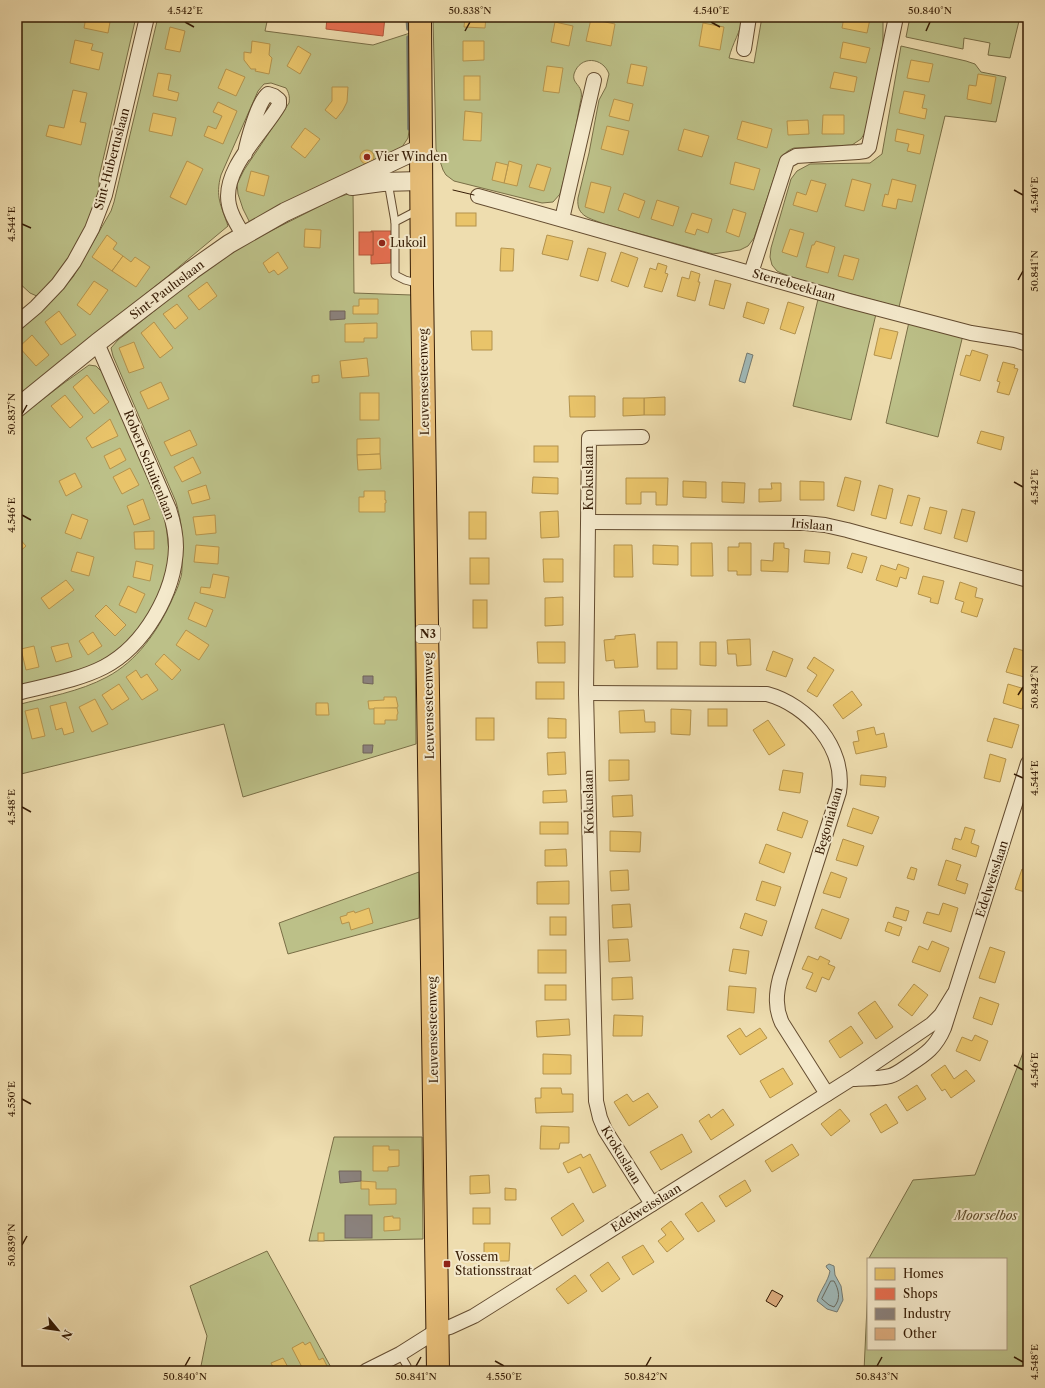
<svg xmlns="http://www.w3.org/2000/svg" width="1045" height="1388" viewBox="0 0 1045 1388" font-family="'Libre Caslon Text',serif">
<rect width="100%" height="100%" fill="#eeddaf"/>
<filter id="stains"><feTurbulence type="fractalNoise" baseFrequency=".005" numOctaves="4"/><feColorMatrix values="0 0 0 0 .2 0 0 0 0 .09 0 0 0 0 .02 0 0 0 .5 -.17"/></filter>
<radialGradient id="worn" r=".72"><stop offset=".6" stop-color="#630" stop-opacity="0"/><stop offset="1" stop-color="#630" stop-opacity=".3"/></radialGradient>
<g fill="#bcc088" stroke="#796e46">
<path d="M17 17H136L99 177V194L89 221 67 262 39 297 30 293 17 281Z"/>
<path d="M158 17H268L265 31 373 45 410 33 411 117 408 138 402 147 250 223 243 209 238 194 237 184 244 170 289 103C290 97 289 93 286 88L271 83 264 84 258 91 221 175C215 197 221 205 228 226L168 276 17 397V332L50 303 73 277 111 211 114 202Z"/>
<path d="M433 17H743C741 31 732 44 729 58L754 63 762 17H883V44L866 131 861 139 852 145 794 148C785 151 781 157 778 166L754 238 748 246 740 250 713 254 604 224C590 218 576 217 578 198L589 153 599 100 606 87 609 74C603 57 580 55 574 74 572 82 579 84 581 91 582 95 581 100 580 104L572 148 560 194 553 202 542 203 454 181 446 175 443 170 436 149Z"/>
<path d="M910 17H1020L1010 58 988 55 990 43 964 38 963 49 906 37Z"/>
<path d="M901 46 966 61 975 64 981 72 1006 77 996 122 945 116 899 307 803 281 781 273 777 271 772 265 770 257 771 248 791 179 797 171 810 164 870 163 882 154Z"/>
<path d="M353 192 354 293 412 295 416 744 243 797 224 724 17 775V705C47 697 79 692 107 677 137 661 157 632 171 602 174 595 178 588 180 580 182 575 182 570 182 565 184 543 182 523 176 502L113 356 111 348 118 340 204 271 245 244 334 199Z"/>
<path d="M818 299 876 314 851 420 793 406Z"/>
<path d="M909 322 963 335 938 437 886 423Z"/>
<path d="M89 365 96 366 103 373 164 512 167 533 169 552 167 571 164 585 138 633 111 655 89 667 17 688V419L64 383Z"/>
<path d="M419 872V918L288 954 279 923Z"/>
<path d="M1028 1040V1371H864L868 1285V1349H1006V1259L869 1258 913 1180 975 1175Z"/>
<path d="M334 1137H422L423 1239 309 1241Z"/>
<path d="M267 1251 333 1371H200L207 1336 190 1286Z"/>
</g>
<g fill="#9fb8b7" stroke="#757a70">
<path d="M747 353 753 355 745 383 739 381Z"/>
<path d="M829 1264 834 1266 835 1275 841 1286 843 1300 837 1312 827 1309 817 1301C820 1290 828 1282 830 1271L827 1268 826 1266Z"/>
</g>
<g fill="#e9c46a" stroke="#b3924c">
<path d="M86 17H107L106 21 110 22 108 33 84 28Z"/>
<path d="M465 17H486L485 28 464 27Z"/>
<path d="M768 17H792L791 21Z"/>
<path d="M844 17H862L870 19 867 33 842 28Z"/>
<path d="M591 19 615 24 611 46 586 41Z"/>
<path d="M555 22 573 26 569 46 551 42Z"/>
<path d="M703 23 724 27 720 50 699 46Z"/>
<path d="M170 27 185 31 180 52 165 49Z"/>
<path d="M75 40 93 44 91 50 103 53 99 70 70 63Z"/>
<path d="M252 41 270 44 269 55 272 58 269 74 255 71 256 69H251L244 60V52L251 53Z"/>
<path d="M463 41H484V60L463 61Z"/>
<path d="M843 42 870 48 866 63 840 58Z"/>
<path d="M298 46 311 54 300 74 287 66Z"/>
<path d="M911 60 933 64 929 82 907 78Z"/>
<path d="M631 64 647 67 643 86 627 83Z"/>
<path d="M547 66 563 68 559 93 543 91Z"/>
<path d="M226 69 245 77 236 96 218 88Z"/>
<path d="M834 72 857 77 854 92 830 88Z"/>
<path d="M158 73 171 75 168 90 179 93 177 101 153 96Z"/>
<path d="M978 74 996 77 991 104 967 99 969 85 976 86Z"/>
<rect x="464" y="76" width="16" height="24"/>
<path d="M332 87H348L347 102 343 110 336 119 325 110 332 101Z"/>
<path d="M73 90 87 93 80 122 86 123 81 145 46 136 49 125 64 128Z"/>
<path d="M904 91 925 95 922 108 927 109 925 119 899 113Z"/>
<path d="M614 99 633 104 629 121 609 116Z"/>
<path d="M218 102 237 111 223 144 204 136 208 126 216 129 222 116 213 112Z"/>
<path d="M465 111 482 113 481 141 463 140Z"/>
<path d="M153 113 176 118 172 136 149 131Z"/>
<path d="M823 115H844V134H822Z"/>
<path d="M808 120 809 134 788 135 787 121Z"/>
<path d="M742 121 772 129 767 148 737 139Z"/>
<path d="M607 126 629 131 623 155 601 149Z"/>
<path d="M305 128 320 139 305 158 291 147Z"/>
<path d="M684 129 709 136 702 157 678 150Z"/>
<path d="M897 129 924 135 920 154 907 151 909 144 895 141Z"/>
<circle cx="367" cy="157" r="7"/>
<path d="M187 161 203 169 186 205 170 197Z"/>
<path d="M509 161 522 165 517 186 504 183Z"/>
<path d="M496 162 508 165 504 183 492 180Z"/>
<path d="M735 162 760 169 754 190 730 184Z"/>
<path d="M537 164 551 168 544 191 529 187Z"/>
<path d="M251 171 269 176 264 196 246 191Z"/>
<path d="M852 179 871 184 864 211 845 206Z"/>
<path d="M892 179 916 185 912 202 898 199 896 209 882 206 885 194 888 195Z"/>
<path d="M811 180 826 184 817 212 793 205 797 192 806 195Z"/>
<path d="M591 182 611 187 604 213 585 207Z"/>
<path d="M624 193 645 201 639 218 618 210Z"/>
<path d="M657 200 679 207 673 226 651 219Z"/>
<path d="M733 209 746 213 739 237 726 232Z"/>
<rect x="456" y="213" width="20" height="13"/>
<path d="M692 213 712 219 708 233 697 229 695 235 685 232Z"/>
<path d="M305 229 321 230 320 248 304 247Z"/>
<path d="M790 229 804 233 797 257 782 252Z"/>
<path d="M107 235 117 243 113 249 123 256 112 271 92 257Z"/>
<path d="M547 235 573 241 568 260 542 254Z"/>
<path d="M816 241 835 247 828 273 806 267 812 245H814Z"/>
<path d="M501 248 514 249 513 271H500Z"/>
<path d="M588 248 606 253 598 281 580 276Z"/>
<path d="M278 252 288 268 278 275 274 270 269 273 263 263Z"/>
<path d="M621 252 638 258 628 287 611 281Z"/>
<path d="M844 255 859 259 853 280 838 276Z"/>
<path d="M123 256 131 262 135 257 150 267 136 287 112 271Z"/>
<path d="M658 263 667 266 665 273 668 274 662 292 644 287 650 268 656 270Z"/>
<path d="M691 271 700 274 698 282H700L695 301 677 296 682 277 689 279Z"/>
<path d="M715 280 731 284 724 309 709 305Z"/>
<path d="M94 281 108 290 90 315 77 305Z"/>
<path d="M207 282 217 296 199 310 188 296Z"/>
<path d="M359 299H378V314H353V306H359Z"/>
<path d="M747 302 769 309 764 324 743 317Z"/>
<path d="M788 302 804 307 795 334 780 329Z"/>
<path d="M177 304 188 318 175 329 163 314Z"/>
<path d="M59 311 76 335 61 345 45 322Z"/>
<path d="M154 322 173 348 160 358 141 333Z"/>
<path d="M377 323V338H364V342H345V324Z"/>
<path d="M880 328 898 332 891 359 874 355Z"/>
<path d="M471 331H492V350H472Z"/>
<path d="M32 335 49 355 36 366 19 347Z"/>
<path d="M134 342 144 368 129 373 119 348Z"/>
<path d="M972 350 988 355 980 381 960 375 966 355 970 356Z"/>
<path d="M367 358 369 376 342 378 340 361Z"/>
<path d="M1003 362 1015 365 1014 368 1018 369 1009 395 997 392 1000 382 997 381Z"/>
<path d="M87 375 109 402 94 414 73 387Z"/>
<path d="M319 375V382L312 383V376Z"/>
<path d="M161 382 169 399 148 409 140 392Z"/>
<rect x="360" y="393" width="19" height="27"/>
<path d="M65 395 83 417 70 428 51 406Z"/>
<path d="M569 396H595V417H570Z"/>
<path d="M665 397V415H644V398Z"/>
<path d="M623 398H644V415L623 416Z"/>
<path d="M110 419 118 436 92 448 86 438Z"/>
<path d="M190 430 197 445 171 456 164 442Z"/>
<path d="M981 431 1004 437 1001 450 977 443Z"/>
<path d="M380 438V454L357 455V439Z"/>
<rect x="534" y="446" width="24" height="16"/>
<path d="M120 448 126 460 110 469 104 456Z"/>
<path d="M380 454 381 469 358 470 357 455Z"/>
<path d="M193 457 201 473 182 482 174 467Z"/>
<path d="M130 468 139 485 122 494 113 477Z"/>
<path d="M75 473 82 487 66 496 59 481Z"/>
<path d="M533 477 558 478V494L532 493Z"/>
<path d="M845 477 861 481 854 511 837 506Z"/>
<path d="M626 478H668L667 505H656V492H641V504H626Z"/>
<path d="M683 481 706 482V498L683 497Z"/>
<path d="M800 481 824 482V500H800Z"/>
<path d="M722 482 745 483 744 503 722 502Z"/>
<path d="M771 483H781V501L759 502V489H772Z"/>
<path d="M206 485 210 499 192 504 188 491Z"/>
<path d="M879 485 893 489 886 519 871 515Z"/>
<path d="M364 491H385V500H386V503H385V512H359V497H364Z"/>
<path d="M908 495 920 498 912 526 900 523Z"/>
<path d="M143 499 150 519 134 525 127 506Z"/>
<path d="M930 507 947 511 941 534 924 529Z"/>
<path d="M962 509 975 512 967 542 954 538Z"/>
<path d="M558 511 559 537 541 538 540 512Z"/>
<rect x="469" y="512" width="17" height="27"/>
<path d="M72 514 88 520 81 539 65 533Z"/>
<path d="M215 515 216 533 196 535 193 517Z"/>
<path d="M154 531V549H135L134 532Z"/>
<path d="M17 536 26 546 17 554Z"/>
<path d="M691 543H712L713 576H691Z"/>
<path d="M739 543H751V575H737V571H728V547H739Z"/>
<path d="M774 543H784V548L789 549 788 572 761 571V560L773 561Z"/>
<path d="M196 545 219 547 218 564 194 562Z"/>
<path d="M614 545H632L633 577H614Z"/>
<path d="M653 545 678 546V565L653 564Z"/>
<path d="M805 550 830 552 829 564 804 562Z"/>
<path d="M77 552 94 557 89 576 71 571Z"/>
<path d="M852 553 867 557 862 573 847 568Z"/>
<rect x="470" y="558" width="19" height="26"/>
<path d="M543 559H563V582H544Z"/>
<path d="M136 561 153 565 150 581 133 577Z"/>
<path d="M898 564 909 568 906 579 900 577 897 587 876 580 881 565 896 570Z"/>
<path d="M213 574 229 577 225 598 200 593 201 587 210 588Z"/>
<path d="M923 576 944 581 938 604 930 602 931 598 918 594Z"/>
<path d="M66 580 74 590 49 609 41 598Z"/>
<path d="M960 582 977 588 975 597 983 599 977 617 961 612 964 602 955 599Z"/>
<path d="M128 586 145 594 136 613 119 605Z"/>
<path d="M563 597V625L545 626V598Z"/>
<rect x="473" y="600" width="14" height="28"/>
<path d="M195 602 213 610 206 627 188 619Z"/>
<path d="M106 605 126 625 115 636 95 616Z"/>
<path d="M186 630 209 645 199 660 176 645Z"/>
<path d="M93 632 102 646 88 655 79 641Z"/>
<path d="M635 634 638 667 615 668 614 660 606 661 604 640 615 639V636Z"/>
<path d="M750 639 751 665 737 666 736 654H728L727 640Z"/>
<path d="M537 642H565V663H538Z"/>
<rect x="657" y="642" width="20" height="27"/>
<path d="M700 642H716V666L700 665Z"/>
<path d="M68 643 72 657 56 662 51 647Z"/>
<path d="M34 646 39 667 26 670 21 649Z"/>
<path d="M1014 648 1028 652V678L1006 672Z"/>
<path d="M773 651 793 659 786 677 766 670Z"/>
<path d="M164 654 181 670 172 680 155 664Z"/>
<path d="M814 657 834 670 817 697 807 691 817 675 807 668Z"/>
<path d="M136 670 141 678 147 674 158 690 142 700 126 677Z"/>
<rect x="536" y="682" width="28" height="17"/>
<path d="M119 684 129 699 112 710 102 695Z"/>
<path d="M1008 684 1028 690 1022 709 1003 703Z"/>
<path d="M852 691 862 705 843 719 833 705Z"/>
<path d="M384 697H396L398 706 397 708 369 709 368 701 384 700Z"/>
<path d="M95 699 108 724 92 732 79 707Z"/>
<path d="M66 702 74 732 64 735 62 728 56 730 50 706Z"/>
<path d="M316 703H328L329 715H316Z"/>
<path d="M38 708 45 736 32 739 25 711Z"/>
<path d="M374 708H397L398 713 397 715V720H385V724H374Z"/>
<path d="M671 709 691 710 690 735 671 734Z"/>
<rect x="708" y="709" width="19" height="17"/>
<path d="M644 710 645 722H655V732L620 733 619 711Z"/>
<rect x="476" y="718" width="18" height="22"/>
<path d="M548 718 566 719V738H548Z"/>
<path d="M994 718 1019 725 1012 748 987 741Z"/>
<path d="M768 720 785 745 769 755 753 730Z"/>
<path d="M874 727 876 735 884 733 887 747 856 754 853 742 859 741 857 731Z"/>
<path d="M565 752 566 774 548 775 547 753Z"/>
<path d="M990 754 1006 759 1000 782 984 778Z"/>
<path d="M609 760H629V780L609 781Z"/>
<path d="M783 770 803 773 800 793 779 790Z"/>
<path d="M861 775 886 777 885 787 860 785Z"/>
<path d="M566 790 567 802 543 803V791Z"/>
<path d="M632 795 633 816 613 817 612 796Z"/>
<path d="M853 808 879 817 872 834 847 826Z"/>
<path d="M783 812 808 821 802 838 777 830Z"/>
<rect x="540" y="822" width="28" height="12"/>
<path d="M965 827 975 830 971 843 979 846 976 857 952 849 955 838 961 840Z"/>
<path d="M610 831 641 832 640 852 610 851Z"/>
<path d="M843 839 864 846 857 866 836 860Z"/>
<path d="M766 844 791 853 784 873 759 863Z"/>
<path d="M566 849 567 866H545V850Z"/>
<path d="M946 860 961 865 956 880 968 884 965 894 938 885Z"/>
<path d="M911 867 917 869 914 880 907 878Z"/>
<path d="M1022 869 1028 871V893L1015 889Z"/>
<path d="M628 870 629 890 611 891 610 871Z"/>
<path d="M831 872 847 878 840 898 823 893Z"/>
<path d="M569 881V904H537V882Z"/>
<path d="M762 881 781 887 775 906 756 900Z"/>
<path d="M943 903 958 908 951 932 923 923 927 912 939 915Z"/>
<path d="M630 904 632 927 613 928 612 905Z"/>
<path d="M896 907 909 911 906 921 893 917Z"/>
<path d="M369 908 373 923 351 930 349 922 342 924 340 917 347 915V913L354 911 355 913Z"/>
<path d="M822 909 849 919 841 939 815 928Z"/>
<path d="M745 913 767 921 762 936 740 928Z"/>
<rect x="550" y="917" width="16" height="18"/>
<path d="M888 922 902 927 899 936 885 931Z"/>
<path d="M628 939 630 961 609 962 608 940Z"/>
<path d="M932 941 949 948 940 972 912 962 919 946 928 950Z"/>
<path d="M990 947 1005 952 995 983 979 978Z"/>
<path d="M733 949 749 951 746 974 729 971Z"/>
<rect x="538" y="950" width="28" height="23"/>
<path d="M808 956 818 960 820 956 830 961 828 964 835 967 829 980 822 977 816 992 806 988 813 973 802 969Z"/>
<path d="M632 977 633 999 612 1000V978Z"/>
<path d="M914 984 928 995 912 1016 898 1005Z"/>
<rect x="545" y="985" width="21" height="15"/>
<path d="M729 986 756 988 754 1013 727 1010Z"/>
<path d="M980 997 999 1004 992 1025 973 1018Z"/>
<path d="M875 1001 893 1027 876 1039 858 1013Z"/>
<path d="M614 1015 643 1016 642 1036H613Z"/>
<path d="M569 1019 570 1035 537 1037 536 1021Z"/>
<path d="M851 1026 863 1043 840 1058 829 1041Z"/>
<path d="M740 1028 746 1037 760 1028 767 1038 740 1055 727 1036Z"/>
<path d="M975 1035 988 1041 980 1061 956 1051 962 1037 972 1041Z"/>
<path d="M543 1054 571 1055V1074H543Z"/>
<path d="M945 1065 954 1079 966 1070 975 1081 951 1098 945 1089 942 1091 931 1075Z"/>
<path d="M783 1068 793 1084 770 1098 760 1081Z"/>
<path d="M917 1085 926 1099 907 1111 898 1097Z"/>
<path d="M541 1088H561L562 1094H573V1112L536 1113 535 1098H541Z"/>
<path d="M648 1093 658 1107 629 1126 614 1102 627 1094 633 1102Z"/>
<path d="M886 1104 898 1123 881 1133 870 1114Z"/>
<path d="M723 1109 734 1125 711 1140 699 1121 709 1114 711 1118Z"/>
<path d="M840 1109 850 1121 831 1136 821 1124Z"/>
<path d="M541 1126 569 1127V1143H560L559 1149H540Z"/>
<path d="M682 1134 692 1152 661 1170 650 1152Z"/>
<path d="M792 1144 799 1155 772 1172 765 1161Z"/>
<path d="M373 1146H389V1150H399V1166L388 1167V1171H373Z"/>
<path d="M581 1154 583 1158 590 1154 606 1186 593 1193 580 1167 568 1173 563 1163Z"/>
<path d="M489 1175 490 1193 470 1194V1176Z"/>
<path d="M745 1180 751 1191 726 1207 719 1196Z"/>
<path d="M361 1181 376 1182V1189H396V1204L369 1205V1189H361Z"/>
<path d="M505 1188 516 1189V1200H505Z"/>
<path d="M702 1202 715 1221 698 1232 685 1214Z"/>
<path d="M573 1203 584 1221 562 1236 551 1218Z"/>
<rect x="473" y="1208" width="17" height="16"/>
<path d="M393 1216V1218H400V1230L384 1231V1217Z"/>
<path d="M671 1221 684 1239 667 1252 658 1241 666 1235 661 1229Z"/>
<rect x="318" y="1233" width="6" height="8"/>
<path d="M484 1243H510L509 1261H484Z"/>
<path d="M643 1245 654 1262 633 1275 622 1257Z"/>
<path d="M608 1262 620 1279 602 1292 590 1275Z"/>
<path d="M575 1275 587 1291 568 1304 556 1289Z"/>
<path d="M303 1342 305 1345 310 1342 319 1360 323 1358 327 1366 317 1371H304L292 1348Z"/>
<path d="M283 1358 290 1371H275L271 1363Z"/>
</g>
<g fill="#e76f51" stroke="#b2563a">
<path d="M327 17H385L383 36 326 29Z"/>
<path d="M371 231H391V263L371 264V255H373V232H371Z"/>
<rect x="359" y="232" width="14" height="23"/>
</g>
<g fill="#8a817c" stroke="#716358">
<path d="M330 311H345V319L330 320Z"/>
<path d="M363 676H373V684L363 683Z"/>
<path d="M363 745H373L372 753H363Z"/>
<path d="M339 1171H361V1181L340 1183Z"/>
<rect x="345" y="1215" width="27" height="23"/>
</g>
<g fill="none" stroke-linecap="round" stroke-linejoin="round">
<path stroke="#6a6a5e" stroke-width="1" d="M831 1281H834C839 1290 841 1299 834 1307L829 1305 822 1299Z"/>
<g stroke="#757a70" stroke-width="3.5">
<path d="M407 17 408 29"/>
<path d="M408 37 409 129"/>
</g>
</g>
<path fill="#dbab7d" stroke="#361c05" d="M772 1290 783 1296 776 1307 766 1301Z"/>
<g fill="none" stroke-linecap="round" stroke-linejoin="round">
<g stroke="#644c30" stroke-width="9">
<g id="service">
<path d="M388 182 395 222"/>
<path d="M418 210 395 222V275L405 280 420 284"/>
<path d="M400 1354 407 1366V1371"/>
</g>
</g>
<g stroke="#644c30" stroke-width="16">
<g id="minor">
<path d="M744 49 749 17"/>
<path d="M478 196 849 301 971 333 1015 340 1028 344"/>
<path d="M562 219 594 80"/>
<path d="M244 236C238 226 231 216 229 205 221 170 263 133 279 105V100L274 96 268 94C258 101 247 142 245 154"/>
<path d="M751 273 787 161 796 156 858 152 865 151 869 147 896 17"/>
<path d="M17 323 36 307 58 284 74 262 92 229 105 195 147 17"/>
<path d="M642 437 589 438 586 693 596 1101 600 1118 605 1130 652 1204"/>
<path d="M589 522 805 523 825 525 847 530 1028 580"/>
<path d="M17 693C44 686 79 680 104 667 144 646 175 593 176 547 176 534 173 521 169 509L97 343"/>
<path d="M586 693 767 694C808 705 846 748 839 792L780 978C776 994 775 1008 782 1023L827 1094"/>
<path d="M853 1079C865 1078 879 1079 890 1076 897 1074 903 1069 909 1065 926 1054 936 1047 944 1028L1028 763"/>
<path d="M366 1371 400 1354 438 1330 450 1327 474 1316 851 1079 932 1024 941 1015 954 994"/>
</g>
</g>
<g stroke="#644c30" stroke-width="20">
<g id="tertiary">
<path d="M352 186 382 182 421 181"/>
<path d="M17 408 97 343 192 270 229 244 285 212 421 148"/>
</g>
</g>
<g stroke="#361c05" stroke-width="24">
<path id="primary" d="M420 17 422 285 438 1371"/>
</g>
<use href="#service" stroke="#f4e9cb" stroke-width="7"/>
<use href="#minor" stroke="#f4e9cb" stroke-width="14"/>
<use href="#tertiary" stroke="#f4e9cb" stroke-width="18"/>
<use href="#primary" stroke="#e7be78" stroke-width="22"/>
<path stroke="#361c05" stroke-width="1" d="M453 190 474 195"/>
</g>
<path fill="none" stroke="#361c05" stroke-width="1.5" d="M185 22 194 27M711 22 720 27M465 31 470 22M926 31 930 22M1014 190 1023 195M22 224 31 228M1018 280 1023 271M22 414 27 405M1014 482 1023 487M22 515 31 520M1018 695 1023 687M1014 774 1023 778M22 807 31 812M1014 1065 1023 1070M22 1099 31 1104M22 1245 27 1236M1014 1357 1023 1362M495 1361 504 1366M185 1366 190 1357M416 1366 421 1357M646 1366 651 1357M877 1366 882 1357"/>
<g fill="#8f2418" stroke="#f4e9cb" stroke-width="1.5">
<circle cx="367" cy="157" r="4"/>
<circle cx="382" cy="243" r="4"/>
<rect x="443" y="1260" width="8" height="8" rx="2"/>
</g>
<g text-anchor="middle" stroke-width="4" stroke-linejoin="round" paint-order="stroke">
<rect fill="#f4e9cb" stroke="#6f5a40" stroke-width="1" x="416" y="625" width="24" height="18" rx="3"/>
<g font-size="11" font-weight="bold" fill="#361c05">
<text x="428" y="638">N3</text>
</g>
<g font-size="12" fill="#361c05" stroke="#f4e9cb" text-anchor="start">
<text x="375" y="161">Vier Winden</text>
<text x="390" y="247">Lukoil</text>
<text x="455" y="1261">Vossem<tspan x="455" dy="14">Stationsstraat</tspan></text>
</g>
<g font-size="12" fill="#361c05" stroke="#f4e9cb">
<text transform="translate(112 159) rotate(-75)" y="4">Sint-Hubertuslaan</text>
<text transform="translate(794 285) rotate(16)" y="4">Sterrebeeklaan</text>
<text transform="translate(167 290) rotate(-37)" y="4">Sint-Pauluslaan</text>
<text transform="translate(424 382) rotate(-91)" y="4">Leuvensesteenweg</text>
<text transform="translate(149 465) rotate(68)" y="4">Robert Schuitenlaan</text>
<text transform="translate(589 478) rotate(-90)" y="4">Krokuslaan</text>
<text transform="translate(812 525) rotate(5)" y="4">Irislaan</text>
<text transform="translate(429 706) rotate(-91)" y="4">Leuvensesteenweg</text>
<text transform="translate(589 802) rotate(-91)" y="4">Krokuslaan</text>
<text transform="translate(829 821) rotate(-74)" y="4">Begonialaan</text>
<text transform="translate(992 879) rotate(-72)" y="4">Edelweisslaan</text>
<text transform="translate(433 1030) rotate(-91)" y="4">Leuvensesteenweg</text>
<text transform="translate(621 1155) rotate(59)" y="4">Krokuslaan</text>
<text transform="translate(646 1208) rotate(-32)" y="4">Edelweisslaan</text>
</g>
<g font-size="12" font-style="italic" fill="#5e4d2c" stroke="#f4e9cb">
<text x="986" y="1220">Moorselbos</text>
</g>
</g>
<rect width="1045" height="1388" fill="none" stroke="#eeddaf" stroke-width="44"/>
<rect x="867" y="1258" width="140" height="92" fill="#f4e9cb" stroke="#a8977c"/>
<rect x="875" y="1268" width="20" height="12" fill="#e9c46a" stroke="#a8977c"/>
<text x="903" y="1278" font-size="12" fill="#361c05">Homes</text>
<rect x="875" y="1288" width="20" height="12" fill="#e76f51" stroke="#a8977c"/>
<text x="903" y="1298" font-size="12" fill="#361c05">Shops</text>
<rect x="875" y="1308" width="20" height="12" fill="#8a817c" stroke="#a8977c"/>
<text x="903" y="1318" font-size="12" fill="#361c05">Industry</text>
<rect x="875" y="1328" width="20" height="12" fill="#dbab7d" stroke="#a8977c"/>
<text x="903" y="1338" font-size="12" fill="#361c05">Other</text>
<g transform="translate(58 1330) rotate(119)" stroke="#f4e9cb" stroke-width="3" paint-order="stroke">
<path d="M0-3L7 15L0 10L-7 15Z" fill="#361c05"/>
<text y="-6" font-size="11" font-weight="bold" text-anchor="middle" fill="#361c05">N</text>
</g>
<rect x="22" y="22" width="1001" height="1344" fill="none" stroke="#361c05" stroke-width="1.5"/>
<g font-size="10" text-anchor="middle" fill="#361c05">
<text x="185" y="14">4.542°E</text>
<text x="470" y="14">50.838°N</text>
<text x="711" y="14">4.540°E</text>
<text x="930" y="14">50.840°N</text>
<text transform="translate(1034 195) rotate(-90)" y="4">4.540°E</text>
<text transform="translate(11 224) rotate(-90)" y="4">4.544°E</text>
<text transform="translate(1034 271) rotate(-90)" y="4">50.841°N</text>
<text transform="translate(11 414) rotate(-90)" y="4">50.837°N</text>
<text transform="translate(1034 487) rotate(-90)" y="4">4.542°E</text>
<text transform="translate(11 515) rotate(-90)" y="4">4.546°E</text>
<text transform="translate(1034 687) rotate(-90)" y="4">50.842°N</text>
<text transform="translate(1034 778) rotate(-90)" y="4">4.544°E</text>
<text transform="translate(11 807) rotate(-90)" y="4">4.548°E</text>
<text transform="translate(1034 1070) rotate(-90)" y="4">4.546°E</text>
<text transform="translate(11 1099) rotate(-90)" y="4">4.550°E</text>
<text transform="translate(11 1245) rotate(-90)" y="4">50.839°N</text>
<text transform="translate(1034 1362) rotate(-90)" y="4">4.548°E</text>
<text x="185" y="1380">50.840°N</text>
<text x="416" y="1380">50.841°N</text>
<text x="504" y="1380">4.550°E</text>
<text x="646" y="1380">50.842°N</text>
<text x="877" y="1380">50.843°N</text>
</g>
<rect width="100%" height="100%" filter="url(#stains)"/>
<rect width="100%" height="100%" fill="url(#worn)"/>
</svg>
